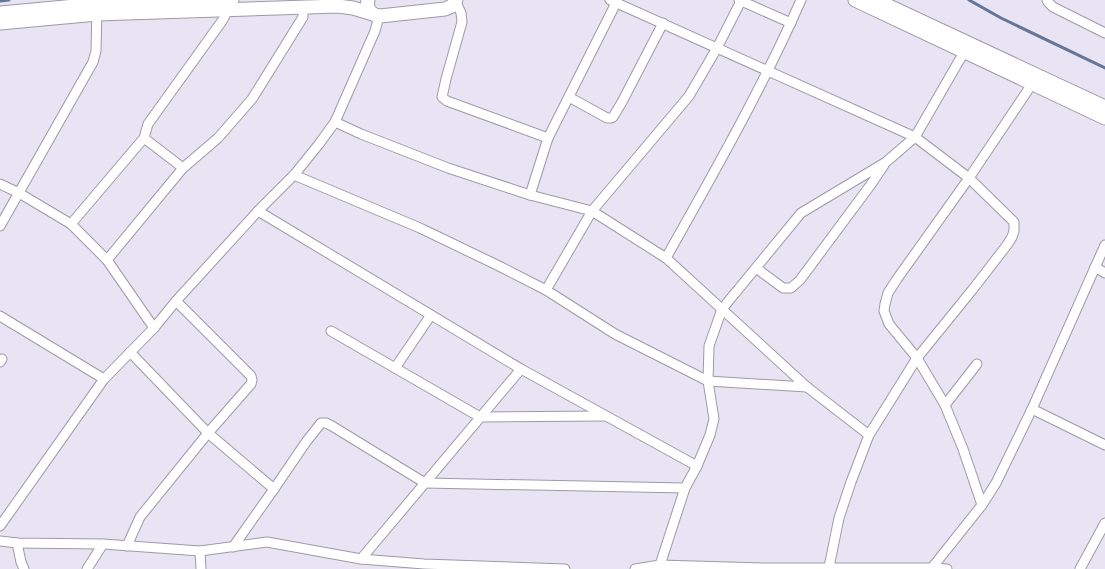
<svg xmlns="http://www.w3.org/2000/svg" width="1105" height="569" viewBox="0 0 1105 569" font-family="'Zilla Slab',serif">
<rect width="100%" height="100%" fill="#e8e4f3"/>
<g fill="none" stroke-linecap="round" stroke-linejoin="round">
<g stroke="#647596" stroke-width="3">
<path d="M969 0 1001 18 1105 68"/>
<path d="M0 1 9 0"/>
</g>
<g stroke="#9d9aa8" stroke-width="11">
<g id="street">
<path d="M610 0 915 137 969 178 1014 222V231L1012 237 1007 245 973 289 917 358 869 435 851 482 839 518 829 567"/>
<path d="M739 0 791 23"/>
<path d="M1047 0 1048 2 1053 7 1105 33"/>
<path d="M456 2 461 13 462 22 446 79 442 97 447 101 548 138"/>
<path d="M569 97 607 118H611L613 117 622 102 663 23"/>
<path d="M335 122 361 134 448 168 530 195 592 211 666 258 807 387 869 435"/>
<path d="M144 138 183 168"/>
<path d="M294 175 420 228 499 266 546 290 615 334 708 381 807 387"/>
<path d="M0 184 19 193 71 224 107 260 154 328"/>
<path d="M530 195 548 138 616 3"/>
<path d="M258 211 521 369 697 466"/>
<path d="M71 224 144 138 148 124 222 21 225 16V6"/>
<path d="M0 226 93 62 96 51 97 8"/>
<path d="M666 258C713 174 762 89 801 0"/>
<path d="M107 260 183 168 218 138 252 99 303 17V7"/>
<path d="M1095 267 1105 273"/>
<path d="M756 268 783 288H791L800 280 872 183 884 165"/>
<path d="M546 290 592 211 689 96 717 48 741 1"/>
<path d="M0 316 104 379"/>
<path d="M331 331 480 417 605 416"/>
<path d="M130 352 208 433 274 489"/>
<path d="M0 362 2 359"/>
<path d="M395 368 431 315"/>
<path d="M945 405 977 364"/>
<path d="M1032 409 1105 445"/>
<path d="M982 505 963 449 945 405 917 358 889 324 884 311 885 304 888 293 897 279 969 178 1032 84"/>
<path d="M0 526 104 379 154 328 176 301 258 211 294 175 319 144 335 122 375 31 379 16"/>
<path d="M0 541 17 543 103 544 200 551 267 542 361 559 424 564 565 569"/>
<path d="M17 543 21 562 24 569"/>
<path d="M127 546 140 517 208 433 251 384 252 380 251 376 176 301"/>
<path d="M233 547 274 489 306 442 321 423H326L332 426 425 483 685 488"/>
<path d="M200 551 201 569"/>
<path d="M361 559 521 369"/>
<path d="M87 569 103 544"/>
<path d="M635 569 660 565 763 568H932L947 569"/>
<path d="M663 569 660 565 685 488 697 466 710 435 714 419 708 381 709 346 722 309 801 213 886 162 915 137 967 47"/>
<path d="M931 569 982 505 996 483 1032 409 1105 245"/>
<path d="M1080 569 1105 523"/>
</g>
</g>
<g stroke="#9d9aa8" stroke-width="15">
<g id="secondary">
<path d="M368 0C366 9 371 15 380 16L445 9 452 6 456 0"/>
<path d="M855 0 1105 118"/>
<path d="M876 0 1105 107"/>
<path d="M0 13 97 4 232 0"/>
<path d="M0 23 97 14 338 6 353 8 373 14"/>
</g>
</g>
<use href="#street" stroke="#fff" stroke-width="9"/>
<use href="#secondary" stroke="#fff" stroke-width="13"/>
</g>
</svg>
